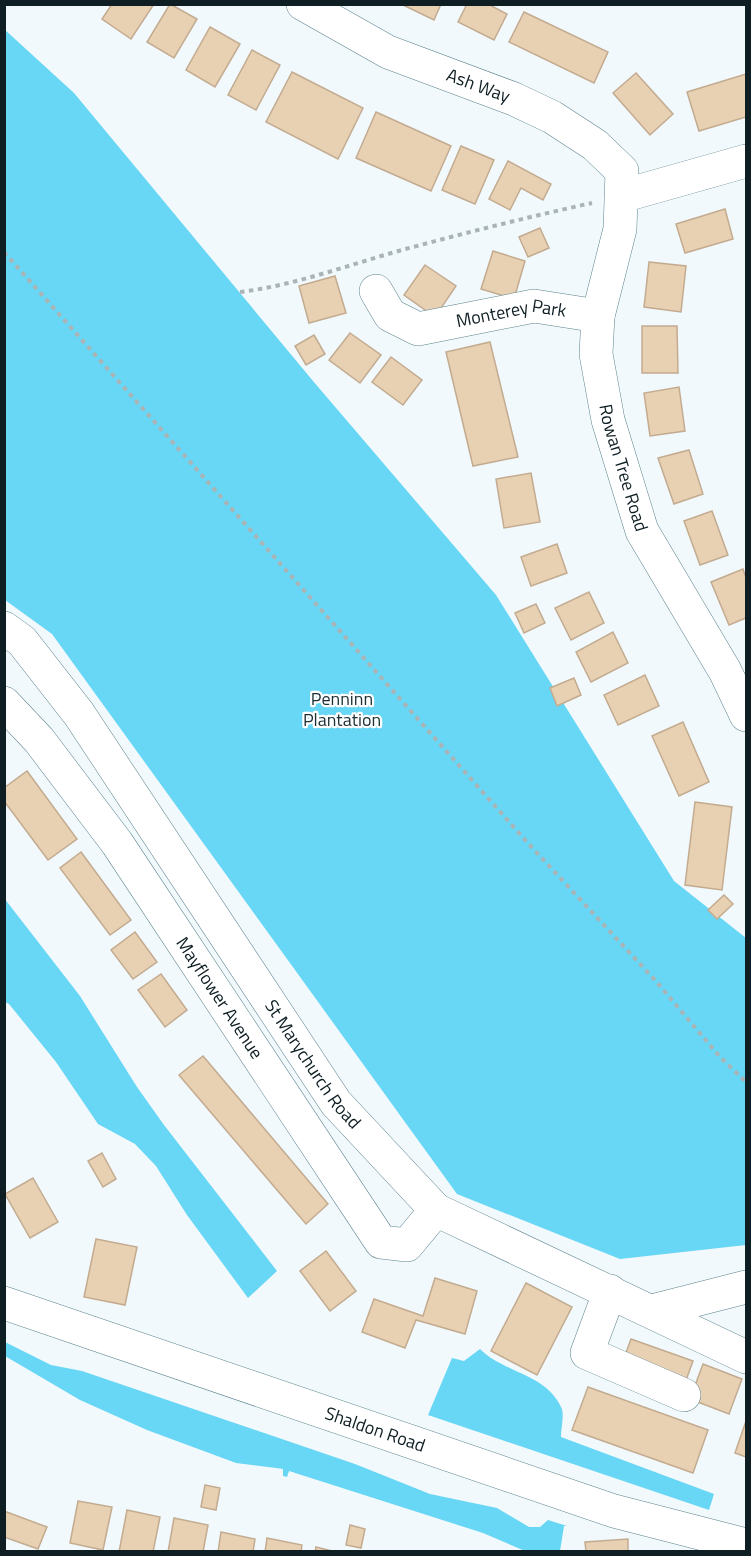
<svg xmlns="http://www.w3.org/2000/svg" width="751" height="1556" viewBox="0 0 751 1556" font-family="'Titillium Web',sans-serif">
<rect width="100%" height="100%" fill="#f1f9fc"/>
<g fill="#68d6f5">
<path d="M4 29 74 93 313 381 496 595 674 881 746 938V1245L620 1259 457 1194 52 634 5 600Z"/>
<path d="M4 898 80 996 137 1087 164 1125 277 1271 248 1298 187 1215 156 1166 135 1144 98 1124 56 1062 9 1004 5 1002Z"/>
<path d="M5 1342 51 1365 82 1371 355 1464 430 1494 497 1508 529 1527H540L548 1520 567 1526H564L560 1551H525L483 1533 289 1471 287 1477 283 1476V1469L276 1468 236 1463 147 1430 80 1400 5 1356Z"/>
<path d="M480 1349C503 1373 547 1373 562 1409 564 1416 561 1429 561 1437L714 1494 709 1510 428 1415 452 1358 464 1361Z"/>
</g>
<g fill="#e8d0b3" stroke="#c3ab90" stroke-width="1.5">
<path d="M112 4H154L131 39 102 19Z"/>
<path d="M170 4 197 19 174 58 147 42Z"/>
<path d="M401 4H441L434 20Z"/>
<path d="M467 4H488L507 14 494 40 458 22Z"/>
<path d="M524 12 608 52 594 83 509 42Z"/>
<path d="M210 27 240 44 215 87 186 70Z"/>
<path d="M252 50 280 65 256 110 228 95Z"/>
<path d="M292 72 363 108 338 159 266 122Z"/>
<path d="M636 73 673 114 650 135 613 93Z"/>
<path d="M746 74V117L699 131 687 92Z"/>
<path d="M376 112 451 146 431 191 356 158Z"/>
<path d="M461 146 494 160 475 204 442 190Z"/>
<path d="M508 161 551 184 543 200 521 188 510 210 489 199Z"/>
<path d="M725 209 733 239 685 253 676 224Z"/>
<path d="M540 228 549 248 528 257 519 237Z"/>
<path d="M493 251 525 261 514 299 481 289Z"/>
<path d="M649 262 686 266 681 312 644 307Z"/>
<path d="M425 265 456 286 435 317 404 295Z"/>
<path d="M335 276 346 313 309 323 299 286Z"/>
<path d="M642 326H677L678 373H642Z"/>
<path d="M350 333 381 355 360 383 329 360Z"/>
<path d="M314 335 325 354 306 365 295 346Z"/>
<path d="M490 342 518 457 473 466 446 352Z"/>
<path d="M391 357 422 380 403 405 372 382Z"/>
<path d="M679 387 685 431 650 436 644 393Z"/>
<path d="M689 450 703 494 674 504 658 458Z"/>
<path d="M531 473 540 522 504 528 496 479Z"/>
<path d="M712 511 728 555 700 565 684 521Z"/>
<path d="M557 544 567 573 531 586 521 557Z"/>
<path d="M743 569 746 578V618L729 625 711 582Z"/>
<path d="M589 592 604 623 571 640 555 608Z"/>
<path d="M536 604 545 623 524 633 515 613Z"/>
<path d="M613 632 628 663 591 682 576 652Z"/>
<path d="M645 675 659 706 618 725 604 695Z"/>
<path d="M574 678 581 695 557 706 550 688Z"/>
<path d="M683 722 709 782 679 796 652 736Z"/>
<path d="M27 771 77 839 48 860 4 801V788Z"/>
<path d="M695 802 732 807 722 890 685 885Z"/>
<path d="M81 852 131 920 110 935 60 868Z"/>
<path d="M724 895 733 904 717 919 708 910Z"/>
<path d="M135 932 157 962 133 979 111 950Z"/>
<path d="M161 974 187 1010 165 1027 138 990Z"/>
<path d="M203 1056 328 1204 306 1224 179 1075Z"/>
<path d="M102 1153 116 1179 103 1187 88 1161Z"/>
<path d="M33 1178 58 1222 30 1238 5 1194Z"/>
<path d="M96 1239 137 1247 125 1305 84 1297Z"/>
<path d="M326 1251 356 1291 330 1311 300 1271Z"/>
<path d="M435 1278 477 1291 465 1334 416 1320 405 1348 362 1332 374 1299 423 1316Z"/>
<path d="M526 1283 572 1307 537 1375 491 1351Z"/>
<path d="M631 1339 693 1361 685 1383 623 1361Z"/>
<path d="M703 1364 742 1379 729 1414 690 1399Z"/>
<path d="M588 1387 708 1430 693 1473 572 1430Z"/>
<path d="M746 1421V1457L735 1453Z"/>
<path d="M205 1485 220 1488 216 1510 201 1507Z"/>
<path d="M78 1501 112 1507 103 1550 70 1543Z"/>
<path d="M127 1510 160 1517 153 1552H119Z"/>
<path d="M4 1511 47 1527 38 1549 4 1537Z"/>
<path d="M174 1518 208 1525 203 1552H168Z"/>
<path d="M350 1525 365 1529 361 1548 346 1545Z"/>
<path d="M221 1532 255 1539 253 1552H218Z"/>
<path d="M267 1538 302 1545 301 1552H265Z"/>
<path d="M628 1539V1552H586L585 1542Z"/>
<path d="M316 1547 336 1552H315Z"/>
</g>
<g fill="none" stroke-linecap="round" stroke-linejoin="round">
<g stroke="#5c838f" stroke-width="34">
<g id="minor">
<path id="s1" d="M303 4 388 52 514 99 552 117 595 145 622 171 620 229 598 316 596 354 608 420 642 531 725 671 746 715"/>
<path d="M622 196 746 161"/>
<path id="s2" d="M376 291 390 315 418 329 534 306 598 316"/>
<path id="s3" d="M4 628 22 641 79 714 336 1103 436 1210 746 1357"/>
<path id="s4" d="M4 703 39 740 117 843 381 1242 407 1245 436 1210"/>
<path d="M610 1291 587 1353 684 1395"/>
<path id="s5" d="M4 1303 614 1511 746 1545"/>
<path d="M652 1311 746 1287"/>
</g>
</g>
<g stroke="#a9b4b7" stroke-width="4" stroke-dasharray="4.5 4.5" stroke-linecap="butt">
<path d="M4 252 526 841 654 979 720 1057 746 1082"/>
<path d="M240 292C298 285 356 262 413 247 473 231 532 216 592 203"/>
</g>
<use href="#minor" stroke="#fff" stroke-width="33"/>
</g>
<g text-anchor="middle" stroke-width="4.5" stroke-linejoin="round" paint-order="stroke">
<g font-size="18" fill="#0e1e23" stroke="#fff">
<text dy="6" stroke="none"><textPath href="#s1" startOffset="194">Ash Way</textPath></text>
<text dy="6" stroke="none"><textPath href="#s2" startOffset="154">Monterey Park</textPath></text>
<text dy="6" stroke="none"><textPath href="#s1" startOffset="666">Rowan Tree Road</textPath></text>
<text dy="6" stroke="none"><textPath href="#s4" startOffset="366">Mayflower Avenue</textPath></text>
<text dy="6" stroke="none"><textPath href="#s3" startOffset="536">St Marychurch Road</textPath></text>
<text dy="6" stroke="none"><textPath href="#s5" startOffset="392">Shaldon Road</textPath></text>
</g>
<g font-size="18" fill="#1b2f35" stroke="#fff">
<text x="342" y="705">Penninn<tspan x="342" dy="21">Plantation</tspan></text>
</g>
</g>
<rect width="751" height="1556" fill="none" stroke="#0e1e23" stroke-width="12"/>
</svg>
